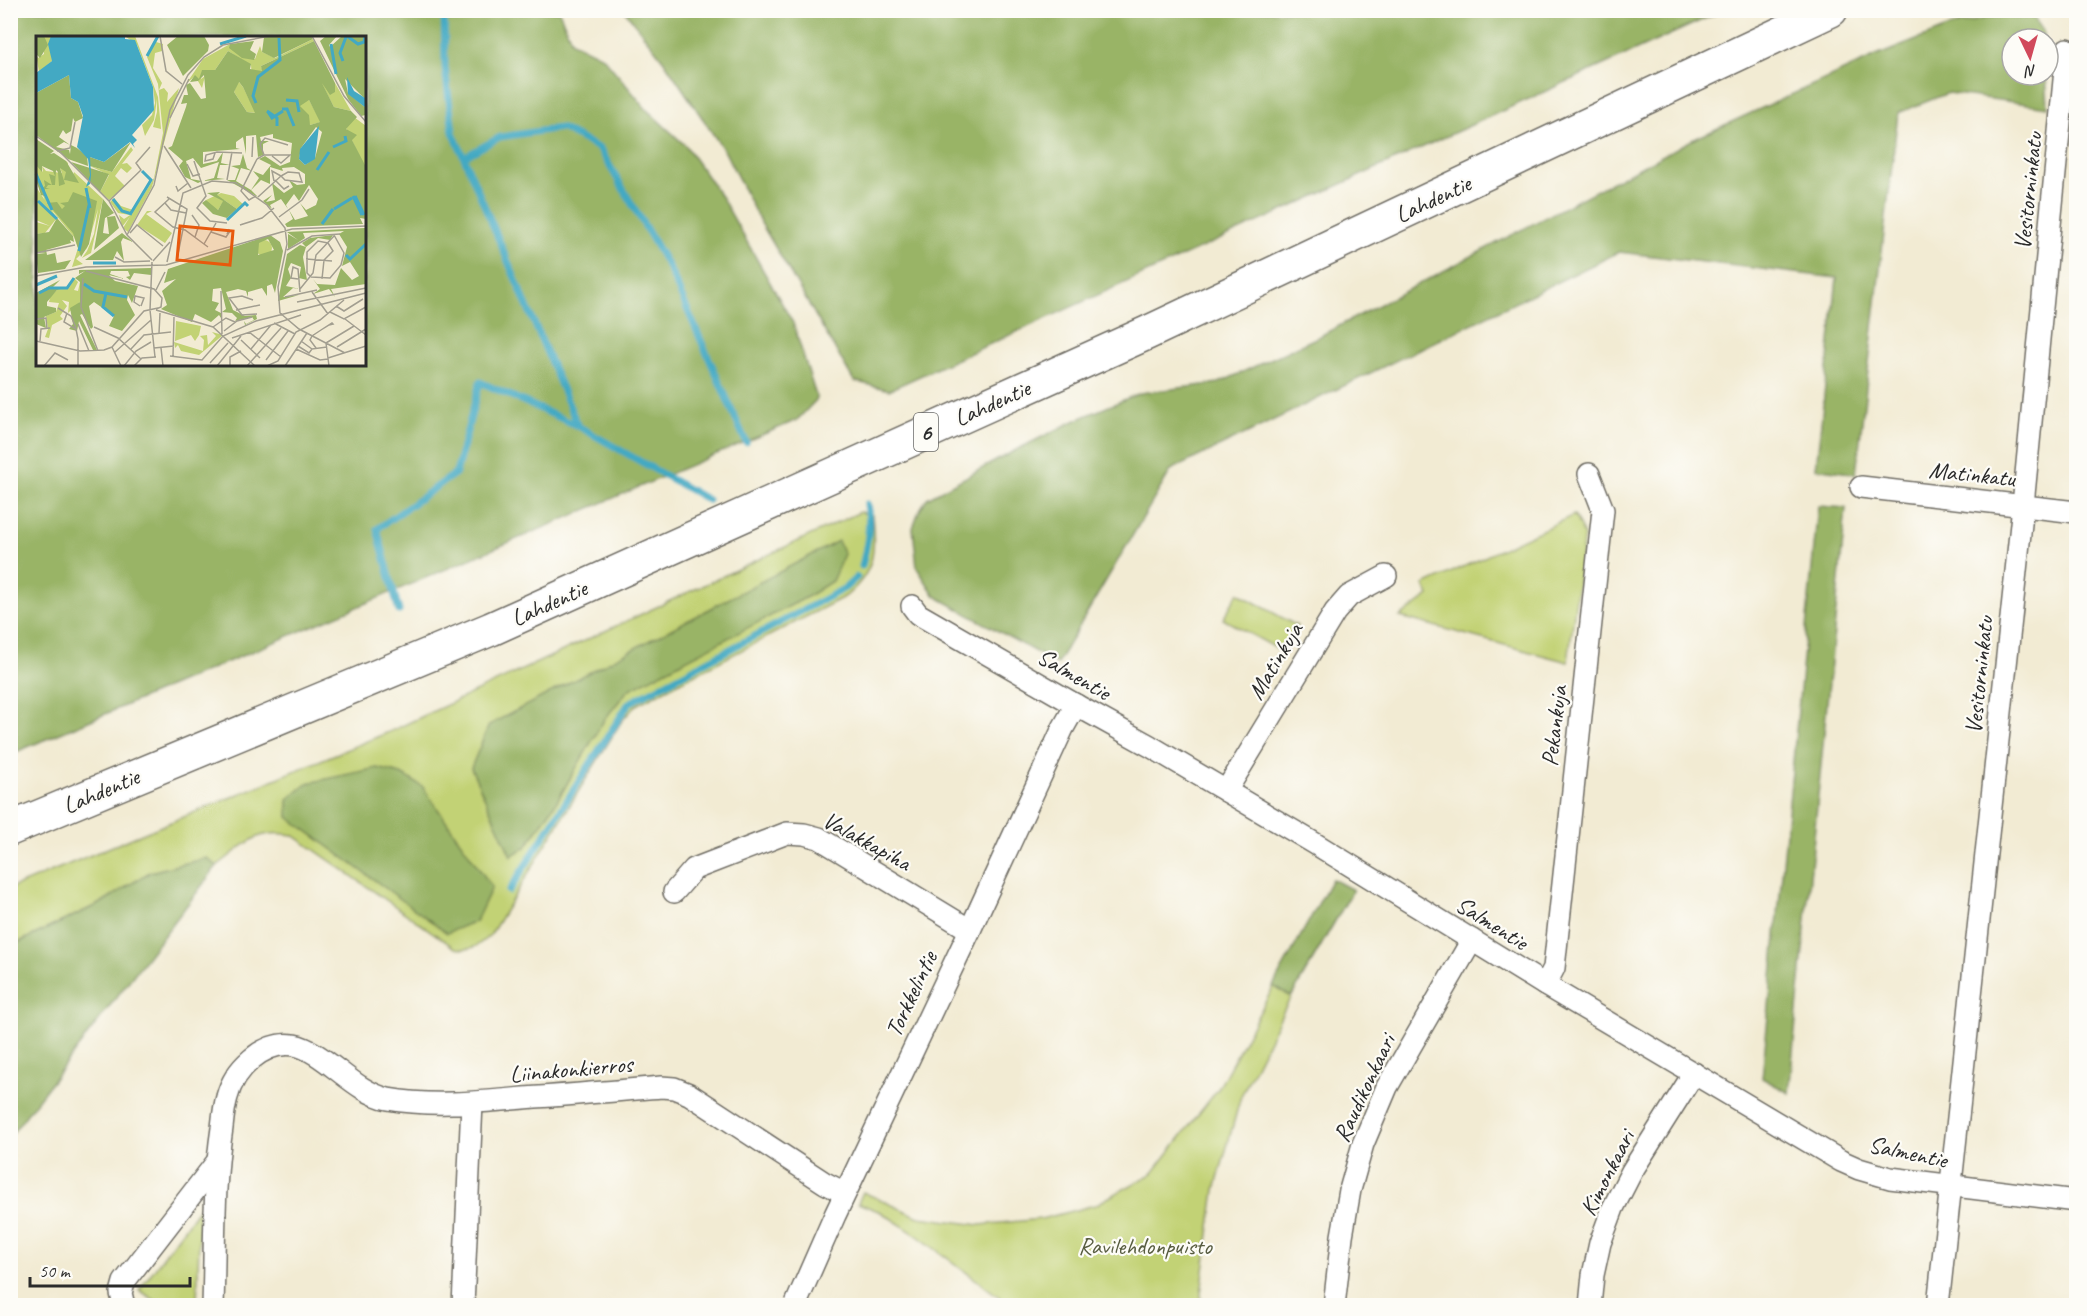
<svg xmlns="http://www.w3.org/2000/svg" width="2087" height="1316" viewBox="0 0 2087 1316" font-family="Caveat,sans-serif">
<rect width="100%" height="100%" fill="#fdfcf7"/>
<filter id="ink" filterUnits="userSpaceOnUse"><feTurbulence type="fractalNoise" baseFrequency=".0167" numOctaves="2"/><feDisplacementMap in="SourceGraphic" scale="12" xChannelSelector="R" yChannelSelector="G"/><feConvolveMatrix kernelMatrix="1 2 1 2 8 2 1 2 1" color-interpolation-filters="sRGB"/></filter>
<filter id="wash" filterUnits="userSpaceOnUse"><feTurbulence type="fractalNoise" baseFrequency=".008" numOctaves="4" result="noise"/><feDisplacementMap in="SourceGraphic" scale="24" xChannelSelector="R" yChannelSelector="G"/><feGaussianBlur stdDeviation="1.35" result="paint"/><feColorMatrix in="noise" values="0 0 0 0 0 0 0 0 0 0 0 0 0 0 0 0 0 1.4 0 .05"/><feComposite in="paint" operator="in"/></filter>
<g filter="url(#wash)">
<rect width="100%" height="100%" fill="#f2ebd3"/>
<g fill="#c2d274" stroke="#767e50" stroke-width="1.5">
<path d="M860 512 872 515C875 552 876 571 846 596L636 705 621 722 491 934C479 945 472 952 455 948L293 835C256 828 245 845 217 866L207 858 150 872 101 903 11 946V888L389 732Z"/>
<path d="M1574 515 1584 535 1568 662 1400 617 1429 596 1424 585Z"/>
<path d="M1238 593 1297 626 1283 652 1223 619Z"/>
<path d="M1332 879 1353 890 1284 1010 1241 1096 1215 1190 1201 1293 1202 1305H1010L915 1234 881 1212 858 1203 863 1192 919 1217 980 1225 1041 1219 1095 1205 1153 1173 1218 1089Z"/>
<path d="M200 1207 197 1305H162L139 1290Z"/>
</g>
<g fill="#99b466" stroke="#627048" stroke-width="1.5" fill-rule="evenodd">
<path d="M11 10 559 11 572 42 603 57 647 110 686 146 722 198 793 323 817 399 797 420 11 754ZM38 38H364V364H38Z"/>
<path d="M625 11H1722L889 390 854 381 758 218 725 152 664 61Z"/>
<path d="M1991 17 2034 18 2043 31V39H2012V75H2046L2048 107 1948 93 1898 113 1856 474 1816 468 1837 278 1619 252 1171 470 1057 664 935 596 917 568 913 528 918 513 927 498 1016 450 1076 420 1140 393 1219 383 1320 336 1692 140 1876 56 1952 26Z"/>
<path d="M1818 506 1846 508 1789 1093 1762 1078Z"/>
<path d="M838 541 844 554 832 581 807 597 628 690 604 720 557 801 526 847 511 856 471 768 489 725Z"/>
<path d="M377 768 401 774 422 786 492 887 476 921 447 933 288 817V799L308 783Z"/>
<path d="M207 858 217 866 11 1135V946L101 903 150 872Z"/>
<path d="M1332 879 1353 890 1291 997 1273 986Z"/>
</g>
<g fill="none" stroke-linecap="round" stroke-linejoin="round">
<g stroke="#43a9c3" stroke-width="7">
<path d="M444 10 445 67 453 132 578 426"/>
<path d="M464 157 500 137 561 128 600 149 669 268 746 442"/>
<path d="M862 566C867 545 871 526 867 504"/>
<path d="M399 611 377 529 456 473 480 382 578 426 708 500"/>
<path d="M509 891 629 703 845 588 857 577"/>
</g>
</g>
</g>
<g filter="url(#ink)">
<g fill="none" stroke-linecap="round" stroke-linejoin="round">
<g stroke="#716e66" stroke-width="24">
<g id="minor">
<path d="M1861 487 2076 512"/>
<path d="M912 606 918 614 1076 705 1150 746 1314 843 1545 985 1841 1161 1859 1169 1890 1178 2076 1201"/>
<path d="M1226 791 1335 612 1349 596 1386 576"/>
<path d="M674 892 694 869 787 833 804 834 819 838 970 930"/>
<path d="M1545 985 1554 968 1603 510 1589 474"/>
<path d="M124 1306 121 1293 124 1282 216 1163"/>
<path d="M213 1306C215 1246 213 1187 222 1128 223 1118 224 1107 227 1097 234 1070 263 1040 294 1045 325 1051 353 1092 388 1099 432 1107 480 1102 524 1098 570 1095 615 1091 661 1087L674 1088 689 1094 825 1183 845 1193"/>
<path d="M463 1306 472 1103"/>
<path d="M795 1306 835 1215 970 930 1063 728 1076 705"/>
<path d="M1334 1306 1342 1236 1350 1190 1363 1144 1387 1087 1472 940"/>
<path d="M1590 1306 1593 1275 1600 1243 1613 1208 1632 1171 1694 1073"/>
<path d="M1938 1306 2023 505 2067 49"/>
</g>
</g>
<g stroke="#716e66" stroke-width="36">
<path id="trunk" d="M10 829 491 629 1147 333 1831 10"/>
</g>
<use href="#minor" stroke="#fff" stroke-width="21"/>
<use href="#trunk" stroke="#fff" stroke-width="33"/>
</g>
</g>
<g text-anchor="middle" stroke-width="4.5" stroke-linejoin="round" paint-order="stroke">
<rect fill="#fdfcf7" stroke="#6a6a68" stroke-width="1.5" x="914" y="413" width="24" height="38" rx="4.5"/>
<g font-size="22" font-weight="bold" fill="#2b2b2b">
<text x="926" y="440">6</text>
</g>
<g font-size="24" fill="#2b2b2b" stroke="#fdfcf7">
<text transform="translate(2028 191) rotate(-84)" y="8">Vesitorninkatu</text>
<text transform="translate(1433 199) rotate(-25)" y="8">Lahdentie</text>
<text transform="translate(992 403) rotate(-24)" y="8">Lahdentie</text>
<text transform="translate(1972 474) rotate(6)" y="8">Matinkatu</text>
<text transform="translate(549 603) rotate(-24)" y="8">Lahdentie</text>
<text transform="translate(1275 661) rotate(-59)" y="8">Matinkuja</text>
<text transform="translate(1074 674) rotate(30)" y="8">Salmentie</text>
<text transform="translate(1979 675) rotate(-84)" y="8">Vesitorninkatu</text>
<text transform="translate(1554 726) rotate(-83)" y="8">Pekankuja</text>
<text transform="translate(101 791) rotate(-23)" y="8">Lahdentie</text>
<text transform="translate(867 841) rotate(29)" y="8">Valakkapiha</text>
<text transform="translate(1492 923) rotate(32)" y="8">Salmentie</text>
<text transform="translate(911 994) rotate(-65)" y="8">Torkkelintie</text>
<text transform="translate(571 1069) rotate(-5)" y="8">Liinakonkierros</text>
<text transform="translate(1364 1088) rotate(-65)" y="8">Raudikonkaari</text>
<text transform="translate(1908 1152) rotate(12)" y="8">Salmentie</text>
<text transform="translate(1607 1173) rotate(-63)" y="8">Kimonkaari</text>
</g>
<g font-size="24" fill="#585d41" stroke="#fdfcf7">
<text x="1145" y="1254">Ravilehdonpuisto</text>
</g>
</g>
<g transform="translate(36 36)">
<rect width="330" height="330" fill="#f2ebd3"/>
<path d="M8 0H15L16 25 3 36 0 18 2 22 8 18ZM89 0H99L122 61 125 93 117 91 121 76V63L118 84 109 100 106 89 116 79 119 67 117 51 101 9ZM122 0 120 6 127 8 126 15 119 17 117 32 126 47 123 54 128 52 132 57 131 66 143 52 116 151 92 196 87 192 118 142 127 97 122 48 111 21ZM277 3 278 5 225 30 240 73 232 77 227 76 228 69H218L215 29 192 15 179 34 166 35 165 43 169 40 166 52 159 40 150 48 167 23 194 8 210 22 219 23 224 10 226 16 239 22ZM202 45 207 51 220 77 211 76 198 56ZM285 46 299 47 315 75 298 71ZM273 64 285 86 274 89 269 79 251 67ZM318 81 330 90 329 131 310 92ZM95 111 97 114 86 128 91 127 96 132 91 137 85 132 79 140 89 150 73 164 64 156 73 139 54 130 76 136ZM30 125 32 127V135L29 144 35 145 38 136 67 163 55 217 46 222 51 215 58 198 62 173 51 212 40 223 47 228 36 231 42 212 38 201 10 167 0 142 1 129 7 136 6 130 10 135 26 137 24 132 31 131ZM0 151 21 182 9 197 0 198V186L14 190 0 184ZM110 156 100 173 86 191 83 179 88 183 94 179 82 177 74 166 78 162 85 170 97 174ZM185 157 198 160 208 169 201 173 188 164 182 174 175 172 170 164ZM111 175H116L110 178 136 197 129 207 101 189ZM220 212a8 8 0 1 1 16 0a8 8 0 1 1-16 0ZM38 242 42 246 38 254 42 255 44 246V266L32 277 33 266 26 264 31 270 24 280 27 283 16 289 13 302 9 301 12 293 10 280 20 276 23 267 13 266 14 261 21 254 33 252ZM140 285 165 290 163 299 159 305 155 299 139 305ZM176 296 187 299 163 319 145 315 142 309 139 312 138 306 167 315 168 304 164 300 171 299 172 309 180 300Z" fill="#c2d274"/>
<path d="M1 0H8L12 9 4 22 0 18ZM142 0H168L173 9 172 15 147 40 131 9ZM249 0H275L277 3 238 22 226 16 228 1ZM290 0H301L293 9 294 11 306 0H330V64L309 43 312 57 330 72V79L325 80 312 63 284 5ZM218 5 214 14 220 18 218 24 206 22 193 12 194 8ZM278 5 299 47V56L294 59 286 47 298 71 315 75 321 81 310 93 321 99 316 104 330 131V183L324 182 327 188 251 191 249 188 257 183 253 174 259 184 272 180 264 167 270 174 280 169 282 163 273 149 263 165 258 158 250 169 252 173 245 163 234 169 236 173 227 165 236 159 230 166 239 164 236 147 248 157 257 151 253 144 261 149 269 148V138L258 131 246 132 247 135 234 131V148L225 144 215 154 222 161 191 144H199L203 133 195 130 204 129 207 118 211 132 216 135 205 132 200 145 215 154 223 142 217 135 227 139 235 129 223 123 229 120 244 130 254 126 256 107 237 102V98L224 101 225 105H233L227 108V119L222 121 220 99 210 100V118L207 101 200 106V112L204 113 167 116V128L181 125 187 116 185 127 194 129H184L181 142 189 143 166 145 178 142 183 126 165 132 157 122 150 125 155 143 166 145 162 147 149 141 143 130 147 125 132 112 136 110 150 71 151 67 145 68 148 59H152L150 49 154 47 165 63 170 62 168 39 162 45 154 46 159 39 163 43 166 34H179L192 15 215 28 214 33 226 35 225 30ZM203 46 207 51 219 77 211 76 198 56ZM273 64 284 86 274 89 273 79 264 70ZM280 91 286 96 279 122 269 129 263 123 265 112ZM33 39 35 62 42 66 47 82 39 86 37 82 35 95 30 98 27 94 23 101 34 109 28 106 20 111 33 114 34 118 35 109 41 112 51 120 52 130 32 123 0 99V57ZM0 103 18 115 14 118 18 117 30 125 43 147 28 144 30 136 24 132 29 148 23 150 22 136 20 134 19 149H12L10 152 14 153H9V160L5 159 0 144V131L5 153 9 150 8 144 16 149 13 138 19 140 17 135 6 130V136L0 129ZM95 106 76 136 54 130V121L68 126ZM35 126 73 138 64 156ZM37 156 61 165 53 208 45 221 37 197 11 167 21 166 26 173 29 170 24 167 32 166ZM184 156 181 159 201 173 191 182 177 178 166 167 170 164 182 174 187 165 171 157ZM67 163 78 177 69 182 67 197 73 198 71 181 79 180 83 192 58 214ZM21 182 37 200 38 206 34 204 35 207 10 214 11 219 19 217 21 227 35 224 29 233 2 237 0 218 10 217 0 216V198L13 196ZM329 192 330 248 295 253 299 261 293 253 277 258 284 253 277 243 281 248 299 249 305 232 316 244 323 240 314 226 306 230 311 211 303 198 308 195 267 197 269 202 252 213V198L262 204 251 196ZM86 197 97 206 87 202 85 206 88 225 81 215 77 224H49ZM234 199 244 206 247 215 239 257 236 248 231 250V260L226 252 212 256V261L210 255 202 253 190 256 197 274 209 280 220 279 221 283 209 289 208 285 210 288 218 284 216 281 199 285 201 282 196 277 186 276 190 273 185 252 177 253 176 265 183 267 179 274 185 277V282L183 279 175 286 159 278 156 286 125 273 131 269 126 255 140 243 128 247 132 233ZM232 203 238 214 222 219 223 207ZM297 199 294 204 282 202 270 211 267 221 271 244 263 242 265 231 255 227 252 233 255 242 250 250 264 253 257 252 247 261 263 259 242 265 251 218 264 209 270 211 266 207 274 202ZM115 232V239L98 237 94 244 90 241 94 240 92 235H75L74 238 89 243 73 239 79 245 102 250 96 267 92 259 91 264 99 279 86 295 73 290 78 280 58 266 53 270 57 291 55 293 46 278 44 279 61 314H57L43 285 41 295 33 293 37 288 34 272 44 266V246L39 242 49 235 43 238V234ZM37 243 33 252 21 254 11 266V270L20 272V276L8 281 10 292 0 288V284L6 282H0V257L24 244 16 252 31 251Z" fill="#99b466" fill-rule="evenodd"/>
<path d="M15 0H89V3L99 4 117 51 118 74 96 99 101 104 97 108 99 112 94 106 68 126 54 121 55 139 54 148 50 151 54 139 52 123 41 111 47 80 42 66 35 62 33 39 0 57V37L16 25 12 8ZM311 41 318 55 329 62 330 72 312 58ZM283 90 279 123 269 129 263 123 264 113Z" fill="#43a9c3"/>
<path fill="none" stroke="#43a9c3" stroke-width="3" d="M311 0 322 8 328 6 329 0M184 8 210 0M295 8 300 38M111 20 122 0M307 25 304 17 310 1M250 64 261 65 263 76M220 67 217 60 222 41 244 24 243 2M246 73H251L258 90M231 75 241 82V90M232 76 236 82 247 75M297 111 310 105 309 100M281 134 293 116M0 138 16 174M50 152 54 172M317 160 326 179M319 160 328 179M77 163 86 175 96 178M2 165 21 183M298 173 316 162M95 177 115 144 106 135M191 184 209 167 212 170M286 188 297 173M43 215 53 169M310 219 314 223 330 208M57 227H80M48 248 58 255 91 261M0 249 21 240M3 257 13 252H31L38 242M70 257 67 271 78 280"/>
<path fill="none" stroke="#a29e90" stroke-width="1.5" d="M124 0 130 35 146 48M276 0 308 60 330 86M134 82 153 43M0 100 25 117 73 165 91 199M128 110 155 152M21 115 34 112 39 86M179 117 177 123 169 125 170 119 181 116 206 117M228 119H254L245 127 236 120M216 121 217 101M221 123 228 119 224 108 229 102 252 109M158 125 170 160 161 172 174 185 191 187M151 128 157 140 164 138M252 136 263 137 266 146 249 144 245 140ZM191 144 196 116M239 144 248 153 253 150M140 150 142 155 152 147M220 160 213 164 205 155 221 123M131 161 151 173 141 223M222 161 245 140 236 135 238 145M133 163 119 176 137 191 149 194 172 211M73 165 105 134 100 127 114 111M129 167 135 174 150 177M156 179 163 189 159 201M243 181 266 164 273 153M204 189 226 182 238 172M175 196 190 201 194 195 193 194 191 198M94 197 101 189 127 210M91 199 118 149 134 74 152 39 168 21 187 9 234 0M91 199 116 224M168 208 180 187M251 214 276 200 304 198M0 217 39 209M79 221 88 226 114 225M270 223 296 225M117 225 134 206M116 226 114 274 119 321M131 226 147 157 176 145 200 147 231 169 249 192 251 208 242 251 244 277 263 293 309 317M50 235 118 253 126 262 125 271 120 273M0 240 50 231 130 229 256 193 330 190M275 241 294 242 305 229 308 217 298 199M275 241 271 237V216L282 205 292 207M47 242 45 271 62 315M262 243 255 242 257 231 262 233 264 256M286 243 288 224 297 215 292 207M264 253 277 237 280 219 298 200M120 254 129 236M185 255 186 298M276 256 292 278M249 261 281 254M217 264 206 260 193 262 206 279 221 278M261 266 330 252M104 270 98 266 99 260 108 262 105 270M300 270 308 275 327 263M22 272 35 280 40 292M120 274 177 291 219 330M200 274 224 269M294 276 308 283 330 271M31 277 28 286 40 293 42 303V330M0 283 10 282 11 293M309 283 330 299M238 287 259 298M42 288 53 315M58 291 82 302 105 323M177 291 190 282 199 286M188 295 201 285 216 281M213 296 245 321M123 297 124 277M196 302 265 279M205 304 224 322M0 305 44 315 68 314 76 311 108 275 122 272M4 305 5 293 14 292M265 305 276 313 291 311M262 310 273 317 276 313M76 311 85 330M301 311 330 293M118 312 138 310M125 312 127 330M280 312 274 304 276 300 285 294 296 287 297 288 293 289M95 313 108 299 135 296M215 313 235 289M260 313 284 324 292 323M79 316 115 284M134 320 166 324 187 300 220 285 330 257M137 320 138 281M292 322 330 310M230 324 252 295M174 327 192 307M8 330 19 317 32 324M88 330 100 315 115 306M98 330 106 322 120 321M181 330 205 300M194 330V321L205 315M211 330 245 292M231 330 242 325 260 296 284 284 308 264M249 330 271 297M293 330 290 307 318 290"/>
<path fill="#e8590c" fill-opacity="0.15" stroke="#e8590c" stroke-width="3" d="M144 190 197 195 194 229 141 224Z"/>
<rect width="330" height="330" fill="none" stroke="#2b2b2b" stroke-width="3"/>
</g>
<rect width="2087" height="1316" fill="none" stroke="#fdfcf7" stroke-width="36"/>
<g transform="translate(2030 57) rotate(175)"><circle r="28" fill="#fdfcf7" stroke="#a9a8a5" stroke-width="1.5"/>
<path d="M0-4.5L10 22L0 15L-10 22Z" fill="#d1495b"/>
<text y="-9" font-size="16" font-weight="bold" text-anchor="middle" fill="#2b2b2b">N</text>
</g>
<path d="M30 1277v9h160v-9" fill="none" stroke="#2b2b2b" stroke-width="3"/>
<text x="39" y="1277" font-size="18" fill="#2b2b2b" stroke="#fdfcf7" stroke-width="4.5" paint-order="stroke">50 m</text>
</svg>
